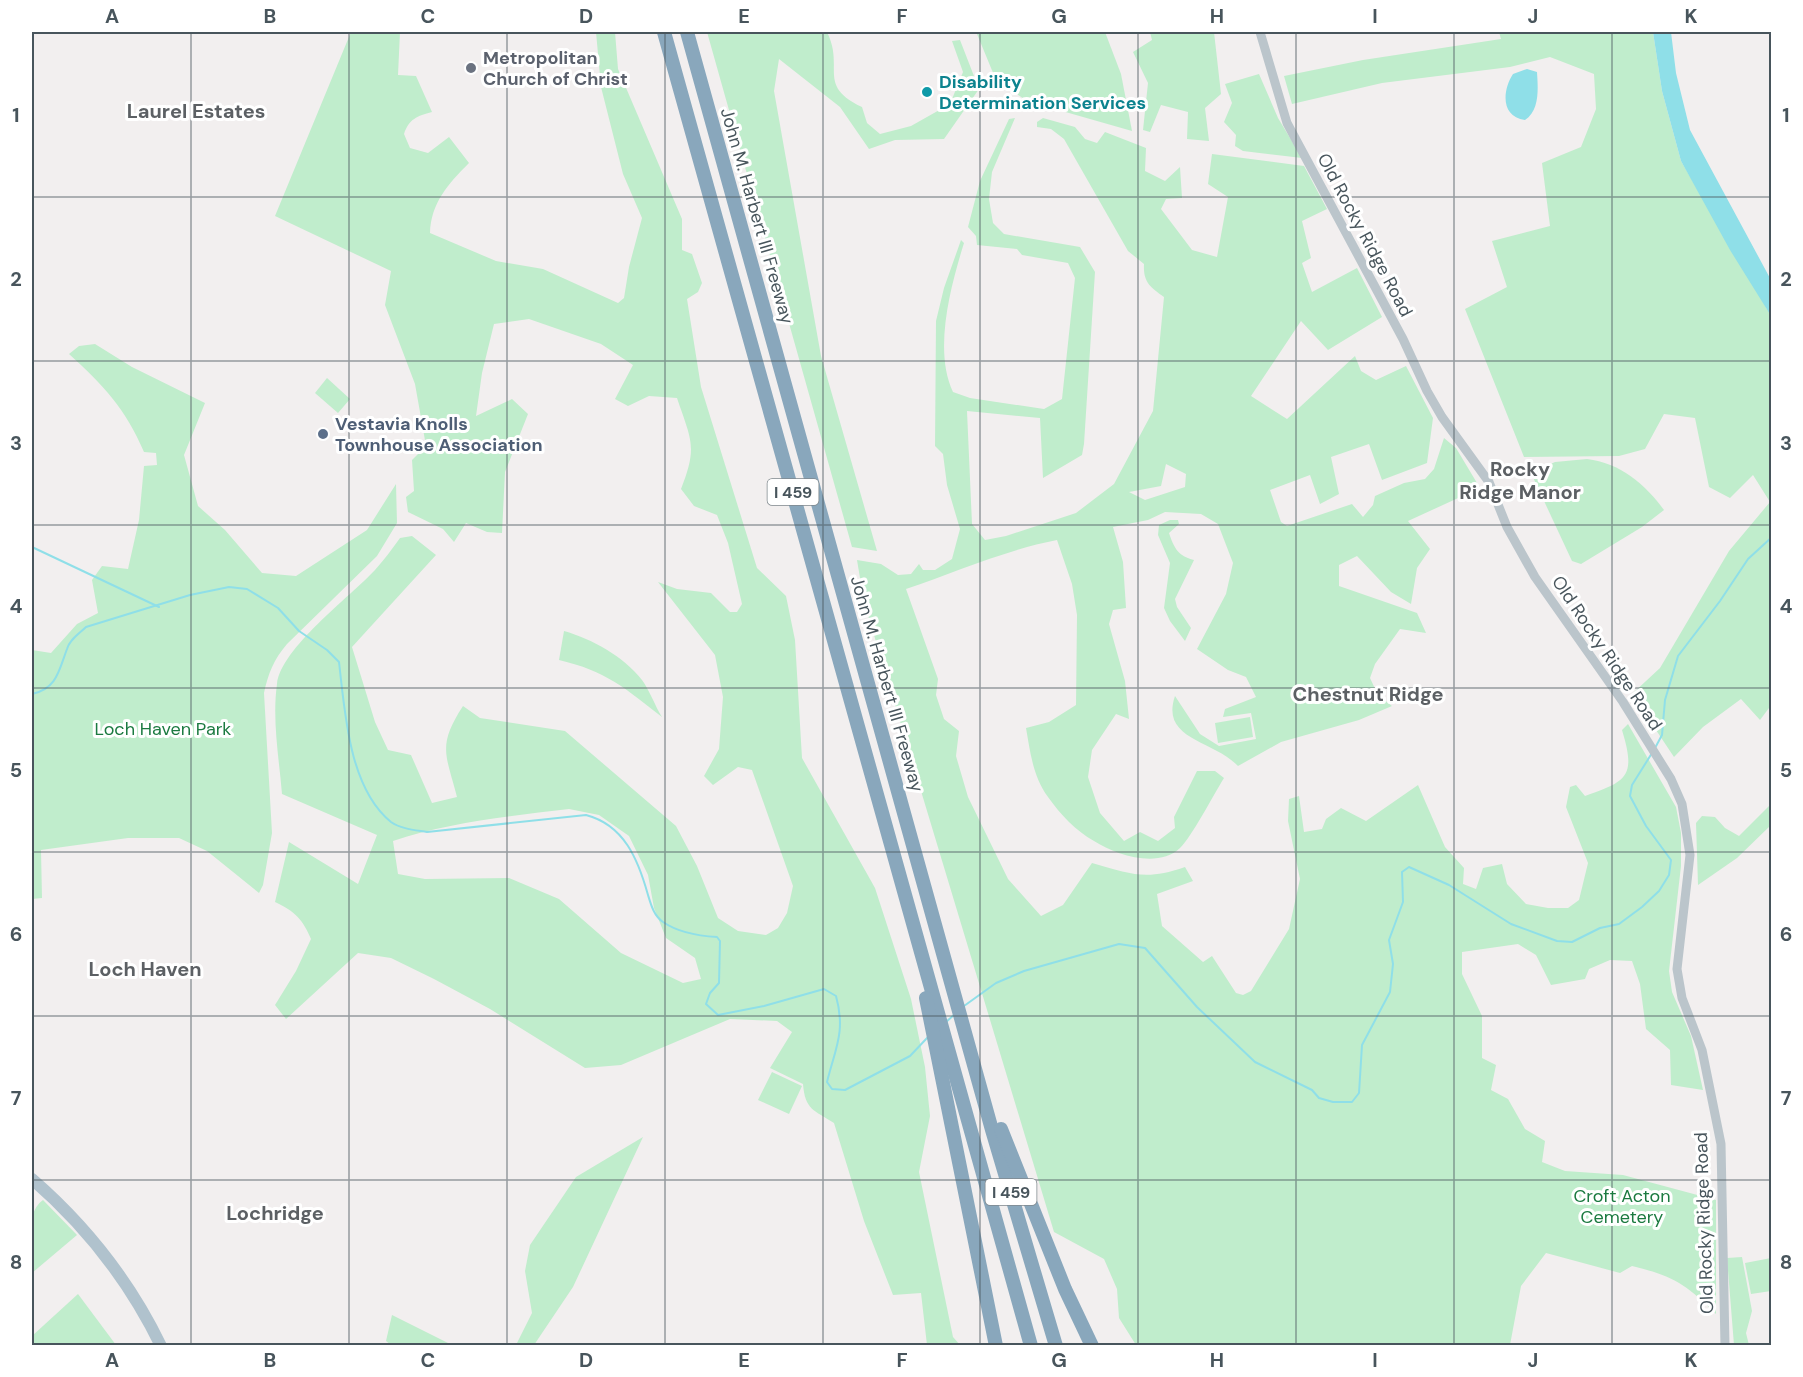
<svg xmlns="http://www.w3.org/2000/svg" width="1803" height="1377" viewBox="0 0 1803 1377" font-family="'DM Sans',sans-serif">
<rect width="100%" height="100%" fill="#f2efef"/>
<g fill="#c0edcc" fill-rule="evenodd">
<path d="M351 32H400L398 75 416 76 432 112C417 116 409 119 404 134L410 148 428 153 449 137 469 163C448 184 431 203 430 233L496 261 543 269 618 303 624 298 629 267 642 218 623 174 601 87 596 32H615L618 69 682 219V250L692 254 702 283 698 292 687 299 701 387 757 568 786 596 795 640 802 758 875 888 911 999 925 1067 930 1116 919 1172 953 1337 960 1345H927L921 1293 893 1295 864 1221 834 1123C814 1110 805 1110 803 1084L770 1068 792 1032 777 1021 730 1019 621 1065 585 1068 490 1009 434 979 391 958 358 953 286 1019 275 1005 296 971 311 939C303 920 295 911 275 902L289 842 358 884 377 835 282 794C279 758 272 720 277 684 281 648 350 597 375 570 384 560 392 549 400 538L412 536 436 555 352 647 375 722 388 750 411 755 432 803 457 797C446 754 437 746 463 706L480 718 565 731 676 826 697 866 718 918 738 931 766 935 778 928 787 913 793 886 752 770 738 767 713 785 704 776 719 749 723 697 715 655 658 582 677 589 711 593 730 612H737L742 604 728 543 717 515 694 506 681 489C698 446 691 440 677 398L649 396 628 406 615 399 633 365 601 344 529 319 494 324 482 373 476 416 512 399 528 414 505 472 502 533 487 532 466 523 454 542 443 529 408 512 406 497 414 491 412 460 426 446 415 384 385 305 391 271 275 216ZM569 809 599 815 629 836 648 875 654 908 666 938 695 958 701 979 683 983 621 953 559 899 509 878 425 879 398 874 393 841C449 822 511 816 569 809Z"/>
<path d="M707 32H827C845 68 816 85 862 107L867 123 880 134 911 126 950 104 963 72 952 41 960 40 979 89 944 139 895 140 869 149 840 107 779 59 774 91 821 356 877 551 852 547Z"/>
<path d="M986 32H1105L1121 74 1132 131 1027 101 996 80 977 34Z"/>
<path d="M1150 32H1214L1221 94 1205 108 1209 141 1187 139 1188 112 1161 105 1150 132 1143 130 1148 83 1133 52 1152 40Z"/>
<path d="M1499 32H1653L1662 91 1681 161 1771 316 1772 704 1760 720 1741 699 1703 727 1674 757 1632 694 1660 668 1729 551 1770 502 1753 475 1730 498 1709 487 1695 418 1664 414 1645 449 1619 456 1524 457 1465 309 1507 287 1492 241 1550 226 1542 163 1581 147 1596 109 1594 74 1550 57 1510 67 1382 83 1292 104 1284 76 1363 60 1501 39Z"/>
<path d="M1259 74 1278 118 1302 158 1243 151 1235 146 1236 135 1224 122 1232 103 1225 84Z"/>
<path d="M1015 118 992 172 989 199 993 223 1004 234 1080 247 1095 272 1084 444 1082 455 1043 478 1040 418 967 411 972 524 985 540 1006 536 1076 513 1114 484 1153 411 1164 297C1150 287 1143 282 1144 264L1128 251 1064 139 1051 129 1037 127V122L1043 118 1075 127 1085 139 1097 143 1105 132 1146 148 1145 171 1165 181 1180 167 1182 198 1166 199 1161 209 1192 250 1217 257 1228 197 1208 184 1212 154 1304 166 1327 209 1302 221 1311 258 1302 263 1312 292 1357 268 1382 317 1328 350 1301 321 1251 396 1287 419 1355 356 1361 371 1376 380 1406 366 1433 418 1427 463 1382 480 1369 444 1331 457 1339 494 1320 504 1310 475 1270 490 1281 522 1287 526 1352 504 1363 517 1373 505 1375 496 1404 483 1425 479 1434 469 1444 438 1456 448 1480 488 1408 521 1430 549 1417 568 1411 604 1391 592 1357 556 1339 565V586L1417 613 1426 633 1400 629 1375 664 1370 678 1378 695 1392 706 1359 720 1281 742 1238 766C1213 740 1160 740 1175 696L1200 734 1219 746 1256 739 1251 713 1223 717 1225 709 1256 697 1246 677 1228 670 1197 649 1226 594 1233 563 1218 524 1201 514 1165 512 1148 520 1113 527 1123 562 1126 608 1113 610 1109 624 1125 681 1129 719 1116 714 1092 750 1088 777 1100 813 1124 841 1140 832 1158 841 1175 828 1174 817 1197 771H1215L1224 778C1214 794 1191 838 1180 848 1158 869 1116 855 1094 841 1076 831 1060 814 1048 797 1033 777 1030 751 1026 728L1049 722 1076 705 1077 615 1072 584 1057 540C1005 550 956 572 906 589L938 679 936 695 944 719 959 731 956 756 968 797 1008 879 1041 916 1063 905 1092 863C1132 874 1145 881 1185 867L1193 881 1157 894 1162 926 1203 962 1212 956 1236 993 1243 995 1251 991 1289 929 1300 879 1288 821 1289 799 1299 796 1304 832 1322 829 1326 819 1341 808 1366 821 1418 785 1445 847 1464 868 1463 884 1476 889 1483 868 1502 864 1507 884 1526 904 1548 908H1568L1579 900 1588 863 1566 807 1570 787 1576 785 1585 796C1628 781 1636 776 1622 730L1628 724 1676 807 1681 833V866L1669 971 1672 992 1691 1036 1703 1090 1671 1085 1670 1050 1646 1029 1640 984 1632 961 1610 960 1589 969 1585 979 1551 985 1536 955 1518 944 1462 952V974L1482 1016V1058L1496 1065 1491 1090 1508 1099 1525 1129 1545 1141 1542 1162 1565 1171 1623 1175 1716 1200V1314C1686 1284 1673 1276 1632 1266L1620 1273 1546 1253 1521 1286 1510 1345H1136L1119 1318 1117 1289 1104 1259 1054 1232 864 602 857 560 881 564 898 575 911 574 919 564 923 570H935L952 559 960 529 947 485 943 454 935 446 936 321 944 288 961 240 964 243C951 285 933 350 953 392L970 398 1044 409 1062 399 1075 278 1068 263 1022 255 1017 249 977 245 976 236 968 227 980 181 1009 119ZM1166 464 1186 474 1185 487 1145 500 1129 492 1161 486Z"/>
<path d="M95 344 132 367 205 403 184 455 198 506 225 530 262 573 296 576 367 530 396 484 397 523 377 556 287 644C274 659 268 674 264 693L272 833 263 885 259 893 207 851 179 838H128L41 850 42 898 32 899V650L51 653 77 624 98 613 92 580 102 566 128 569 139 520 144 466 157 465 156 453 144 452C126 409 103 385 69 354L79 346Z"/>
<path d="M327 378 350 399 338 413 315 393Z"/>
<path d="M1587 459C1620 463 1645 484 1664 510L1642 527 1581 564 1572 561 1531 473 1555 462Z"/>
<path d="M1170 520H1178L1179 524 1169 533C1174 548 1178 556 1194 560L1175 599 1177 607 1191 628 1185 641 1170 621 1164 608 1170 563 1158 535 1159 525Z"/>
<path d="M564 631C592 639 623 656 642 680 650 691 655 706 662 717 625 688 606 671 559 660Z"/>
<path d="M1250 717 1253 737 1218 743 1215 723Z"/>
<path d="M1771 804V825L1737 858 1698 885 1696 823 1702 816 1715 817 1725 828 1739 836Z"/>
<path d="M772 1072 802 1086 789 1114 758 1100Z"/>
<path d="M643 1137 573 1287 534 1345H516L532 1313 525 1271 530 1245 576 1177Z"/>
<path d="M43 1200 77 1235 32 1273C31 1252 24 1213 43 1200Z"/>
<path d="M1742 1257 1752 1311 1746 1333 1749 1345H1734L1727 1258Z"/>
<path d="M1771 1258V1291L1751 1294 1745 1263Z"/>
<path d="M78 1294 116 1345H32V1336Z"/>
<path d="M392 1315 452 1345H391L386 1341Z"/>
</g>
<g fill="#8fdfe8">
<path d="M1653 32H1671L1676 73 1690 130 1771 280V316L1730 250 1681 161 1662 91Z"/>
<path d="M1527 69 1537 72C1538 88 1540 110 1525 120 1501 117 1502 91 1513 74Z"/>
</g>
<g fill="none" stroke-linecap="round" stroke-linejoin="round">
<g stroke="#8fdfe8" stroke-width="2">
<path d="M32 547 159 607"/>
<path d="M32 694C57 689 59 670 67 649 70 639 79 634 86 627L190 595 229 587 247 589 278 608 299 631 327 650 339 662C345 713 349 788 391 822 401 829 415 830 427 832L586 815C624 825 638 859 648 895 651 905 654 916 663 922 679 933 699 936 717 937L720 941 719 983 710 993 706 1004 718 1015 764 1006 824 989 836 996C846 1032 835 1049 827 1082L832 1089 845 1090 910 1056 928 1037"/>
<path d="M1655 748 1662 735 1665 700 1678 656 1720 601 1748 559 1772 537"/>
<path d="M964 1006 996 983 1024 971 1119 944 1145 948 1197 1007 1255 1062 1312 1090 1319 1098 1333 1102H1352L1359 1093 1362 1045 1390 992 1393 964 1389 940 1403 902 1402 872 1409 867 1449 885 1511 924 1557 941 1572 942 1600 928 1619 924 1642 907 1659 891 1669 875 1671 860 1646 826 1630 796 1632 785 1652 753"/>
<path d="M946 1022 955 1014"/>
</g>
<path stroke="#bbc5cb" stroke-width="9" d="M1260 32 1287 123 1403 339 1427 391 1442 417 1489 482 1507 527 1535 577 1623 702 1671 779 1682 804 1690 855 1677 969 1682 998 1702 1050 1721 1144 1725 1346"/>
<path stroke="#b0c2cd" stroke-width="12" d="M32 1179C85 1225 130 1282 161 1346"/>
<g stroke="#89a7bc" stroke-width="14">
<path d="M664 32 1031 1346"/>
<path d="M687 32 992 1130 1056 1346"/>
<path d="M926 998 996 1346"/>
<path d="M1001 1129 1065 1289 1092 1346"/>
</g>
</g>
<path fill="none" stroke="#48555c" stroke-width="1.5" stroke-opacity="0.55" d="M191 32V1346M349 32V1346M507 32V1346M665 32V1346M823 32V1346M980 32V1346M1138 32V1346M1296 32V1346M1454 32V1346M1612 32V1346M32 197H1772M32 361H1772M32 525H1772M32 688H1772M32 852H1772M32 1016H1772M32 1180H1772"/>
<circle fill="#6b7280" stroke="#fff" stroke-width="2" cx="471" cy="68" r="6"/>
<circle fill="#0f9aa8" stroke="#fff" stroke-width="2" cx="927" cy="92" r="6"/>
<circle fill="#5c6f8a" stroke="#fff" stroke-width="2" cx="323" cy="434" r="6"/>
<g text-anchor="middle" stroke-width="6" stroke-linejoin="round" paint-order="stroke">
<g fill="#fff" stroke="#7f888d" stroke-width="1.5">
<rect x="767.5" y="479" width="51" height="26" rx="4.5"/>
<rect x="985.5" y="1179" width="51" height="26" rx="4.5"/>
</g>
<g font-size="16" font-weight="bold" fill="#48555c">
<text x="793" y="498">I 459</text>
<text x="1011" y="1198">I 459</text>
</g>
<g font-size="18" font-weight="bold" fill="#5b616d" stroke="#fff" text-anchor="start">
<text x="483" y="64">Metropolitan<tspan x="483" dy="21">Church of Christ</tspan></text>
</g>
<g font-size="18" font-weight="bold" fill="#0d838f" stroke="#fff" text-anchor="start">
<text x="939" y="88">Disability<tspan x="939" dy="21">Determination Services</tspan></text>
</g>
<g font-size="18" fill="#48555c" stroke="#fff">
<text transform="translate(757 216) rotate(74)" y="6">John M. Harbert III Freeway</text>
<text transform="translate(1365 235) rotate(62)" y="6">Old Rocky Ridge Road</text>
<text transform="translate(1607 653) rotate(56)" y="6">Old Rocky Ridge Road</text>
<text transform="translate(887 684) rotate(74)" y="6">John M. Harbert III Freeway</text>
<text transform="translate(1704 1223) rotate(-92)" y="6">Old Rocky Ridge Road</text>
</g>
<g font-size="18" font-weight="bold" fill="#4e5e75" stroke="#fff" text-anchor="start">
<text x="335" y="430">Vestavia Knolls<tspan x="335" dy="21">Townhouse Association</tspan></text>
</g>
<g font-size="18" fill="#1b7a40" stroke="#fff">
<text x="163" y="735">Loch Haven Park</text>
<text x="1622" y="1202">Croft Acton<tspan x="1622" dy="21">Cemetery</tspan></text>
</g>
<g font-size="20" font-weight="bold" fill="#5c6064" stroke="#fff">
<text x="196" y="118">Laurel Estates</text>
<text x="1520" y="476">Rocky<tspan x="1520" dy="23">Ridge Manor</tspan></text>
<text x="1368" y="701">Chestnut Ridge</text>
<text x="145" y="976">Loch Haven</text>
<text x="275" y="1220">Lochridge</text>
</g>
</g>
<rect width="1803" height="1377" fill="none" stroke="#ffffff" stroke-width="66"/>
<rect x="33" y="33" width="1737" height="1311" fill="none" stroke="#48555c" stroke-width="2"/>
<g font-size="20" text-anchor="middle" font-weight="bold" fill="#48555c">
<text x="112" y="23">A</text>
<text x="270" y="23">B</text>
<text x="428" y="23">C</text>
<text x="586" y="23">D</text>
<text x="744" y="23">E</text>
<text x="902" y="23">F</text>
<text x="1059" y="23">G</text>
<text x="1217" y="23">H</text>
<text x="1375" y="23">I</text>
<text x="1533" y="23">J</text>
<text x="1691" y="23">K</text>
<text x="16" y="122">1</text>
<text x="1786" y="122">1</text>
<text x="16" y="286">2</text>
<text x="1786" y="286">2</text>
<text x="16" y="450">3</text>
<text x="1786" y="450">3</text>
<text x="16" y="613">4</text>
<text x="1786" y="613">4</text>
<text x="16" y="777">5</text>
<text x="1786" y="777">5</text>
<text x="16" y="941">6</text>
<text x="1786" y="941">6</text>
<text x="16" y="1105">7</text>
<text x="1786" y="1105">7</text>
<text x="16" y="1269">8</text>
<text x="1786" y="1269">8</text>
<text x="112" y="1367">A</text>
<text x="270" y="1367">B</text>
<text x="428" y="1367">C</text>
<text x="586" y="1367">D</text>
<text x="744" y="1367">E</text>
<text x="902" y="1367">F</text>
<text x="1059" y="1367">G</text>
<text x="1217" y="1367">H</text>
<text x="1375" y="1367">I</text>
<text x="1533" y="1367">J</text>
<text x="1691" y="1367">K</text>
</g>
</svg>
